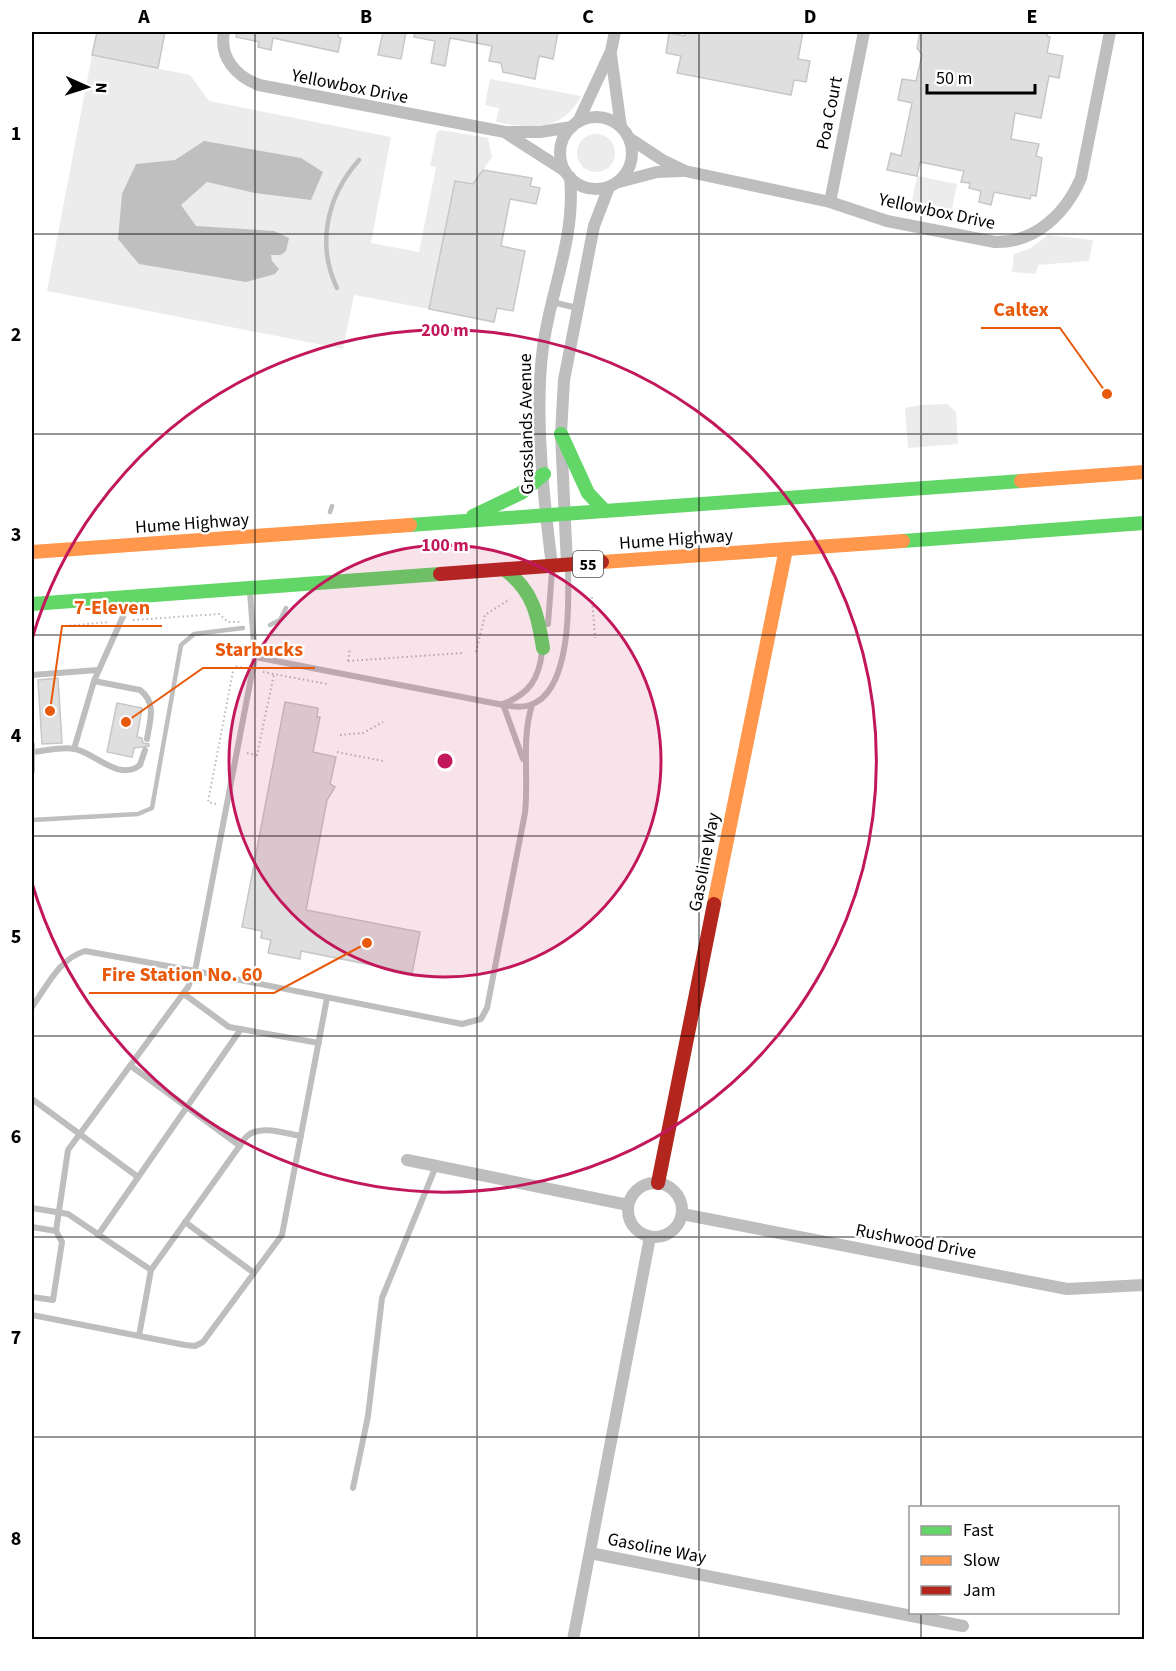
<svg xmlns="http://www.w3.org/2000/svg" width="1176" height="1671" viewBox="0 0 1176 1671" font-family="'Source Sans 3',sans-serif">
<rect width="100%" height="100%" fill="#fff"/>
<g fill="#ececec">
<path d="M92 55 190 75 209 101 391 137 371 243 419 252 436 167 430 166 437 132 441 130 488 138 492 157 473 184 455 181 429 309 354 295 343 349 47 291Z"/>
<path d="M490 79 581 96C562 132 531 129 496 122L499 108 485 105Z"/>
<circle cx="596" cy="153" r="19"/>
<path d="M917 176 957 184 952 209 912 201Z"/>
<path d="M1048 235 1093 240 1089 261 1038 265 1036 274 1012 272 1014 254 1029 249Z"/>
<path d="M947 404 956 412 958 444 908 448 905 408 920 405Z"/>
</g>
<path fill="#bfbfbf" d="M204 141 301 158 323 172 311 200 255 193 207 182 181 205 196 226 274 231 289 238 286 251 281 255H271L272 261 279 269 275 274 246 282 139 264 118 239 122 194 136 164 175 160Z"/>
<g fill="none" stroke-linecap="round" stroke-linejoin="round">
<g stroke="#bfbfbf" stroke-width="4.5">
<path d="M337 288C316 244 327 196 359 160"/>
<path d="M330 512 332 506"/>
<path d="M270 625 280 620 286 608"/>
<path d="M32 820 138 814 152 808 181 645 194 634 243 628"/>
</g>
</g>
<g fill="#dfdfdf" stroke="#c7c7c7" stroke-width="1.5">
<path d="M97 32H165L158 68 92 55Z"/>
<path d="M237 32H339L338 37 341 38 338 52 273 38 271 50 258 47 259 42 236 37Z"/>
<path d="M383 32H406L401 59 378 55Z"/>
<path d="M415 32H558L553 59 539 56 535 79 503 72 501 63 489 61 492 46 450 38 445 66 431 63 435 41 414 37Z"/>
<path d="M686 32H803L798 59 810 61 806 82 794 80 791 95 677 73 681 56 666 53 669 33 685 36Z"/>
<path d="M920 32H1048L1047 36 1050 37 1047 53 1063 56 1059 78 1049 76 1041 118 1015 113 1011 139 1039 144 1036 156 1042 158 1036 196 1031 195 1030 199 994 192 991 205 979 202 981 191 969 188 970 183 961 182 964 171 920 162 917 176 887 170 891 153 901 156 912 103 898 100 902 79 916 81 922 55 917 48Z"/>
<path d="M483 170 532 178 530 186 540 188 536 204 510 199 501 246 525 251 513 311 497 308 494 322 429 309 455 181 473 184Z"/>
<path d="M58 678 62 743 42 744 38 680Z"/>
<path d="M285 702 318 708 317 717H320L313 752 336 757 330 784 335 787 327 800 306 910 420 932 412 973 301 951 300 959 268 953 271 940 261 938 262 931 242 927Z"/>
<path d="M117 703 142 708 137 737 142 738 143 743 149 744V746L134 748 132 757 107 752Z"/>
</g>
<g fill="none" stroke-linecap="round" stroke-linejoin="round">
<g stroke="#b9b9b9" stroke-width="2" stroke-dasharray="1.5 3" stroke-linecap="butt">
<path d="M592 597 595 638"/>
<path d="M133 620 219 614 228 622H241"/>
<path d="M65 626 110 622"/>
<path d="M476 652 485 615 510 599"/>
<path d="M348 661 462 653"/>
<path d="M348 661 350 648"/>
<path d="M263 672 327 684"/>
<path d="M340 735 363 733 383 722"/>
<path d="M337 752 383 761"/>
<path d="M247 753 257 755 274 674"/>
<path d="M216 804 208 802 234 666 244 668"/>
</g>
<g stroke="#bebebe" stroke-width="6">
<path d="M552 302 577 308"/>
<path d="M250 592 255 657"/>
<path d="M548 624 552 571"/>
<path d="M32 675 98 670"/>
<path d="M94 681 140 690C157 703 150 720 147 739"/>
<path d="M503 704C529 694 539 679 542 652"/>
<path d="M503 704 523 759"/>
<path d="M532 705C521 740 529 776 525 813L487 1008 481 1019 462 1024 195 971 255 657 493 703C505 705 518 709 530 705 571 692 569 604 568 569"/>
<path d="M32 745V771"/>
<path d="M74 749 94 681 129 603"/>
<path d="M32 752C45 751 62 746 75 749 95 753 119 782 140 765L145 750"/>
<path d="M184 994 229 1027 319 1043"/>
<path d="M32 1007C47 986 59 959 85 951L195 971 188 987 68 1150 56 1231"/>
<path d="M131 1066 240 1146"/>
<path d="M32 1099 138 1177"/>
<path d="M32 1208 68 1214 151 1270"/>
<path d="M185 1222 254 1273"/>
<path d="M32 1227 56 1231 62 1242 53 1300 32 1297"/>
<path d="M98 1235 241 1029"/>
<path d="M32 1315 185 1345 195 1346 203 1342 282 1235 327 998"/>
<path d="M139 1336 151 1270 246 1137C259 1124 284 1133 301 1136"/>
<path d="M353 1488 368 1416 382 1298 436 1166"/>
</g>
<g stroke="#bebebe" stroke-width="12">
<path d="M224 32C219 58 237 77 259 85L505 132H540L572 127"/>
<path d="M611 55 621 127"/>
<circle cx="596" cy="153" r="36"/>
<path d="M578 122 611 51 615 32"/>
<path d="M506 133 565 171"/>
<path d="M629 138 664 161 685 171 830 202 887 221 995 242C1036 243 1066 213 1081 178L1110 32"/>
<path d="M619 182 657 172 681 171"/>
<path d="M830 202 864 32"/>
<path d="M567 565 561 434 564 380 594 226 609 187"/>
<path d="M552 566C544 501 534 412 543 347 551 288 576 238 570 177"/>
<path d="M407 1160 628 1205"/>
<circle cx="655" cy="1210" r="27"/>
<path d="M682 1214 1067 1289 1144 1285"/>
<path d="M590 1553 963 1626"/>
<path d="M573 1640 650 1237"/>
</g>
<g stroke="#63d668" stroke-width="14">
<path d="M561 434 588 493 605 511"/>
<path d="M473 516 521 493 544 474"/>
<path d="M410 525 1021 481"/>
<path d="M903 541 1144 523"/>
<path d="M505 570C533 590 538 616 543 648"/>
<path d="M32 604 440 574"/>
</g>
<g stroke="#ff974d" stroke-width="14">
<path d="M1021 481 1144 472"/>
<path d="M32 552 410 525"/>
<path d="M602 562 903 541"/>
<path d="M714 904 786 549"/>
</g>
<g stroke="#b3261e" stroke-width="14">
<path d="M440 574 602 562"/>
<path d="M658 1183 714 904"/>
</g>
</g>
<path fill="none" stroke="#000" stroke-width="1.5" stroke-opacity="0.55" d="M255 32V1640M477 32V1640M699 32V1640M921 32V1508M32 234H1144M32 434H1144M32 635H1144M32 836H1144M32 1036H1144M32 1237H1144M32 1437H1144M921 1612V1640"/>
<circle cx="445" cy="761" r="216" fill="#c2185b" fill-opacity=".12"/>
<g fill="none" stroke="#c2185b" stroke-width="3">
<circle cx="445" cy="761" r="216"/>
<path d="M32 639A431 431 0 1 1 32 883"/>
</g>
<g text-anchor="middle" stroke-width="4.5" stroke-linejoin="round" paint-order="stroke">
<rect fill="#fff" stroke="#4c4c4c" stroke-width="1.5" x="573" y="551" width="30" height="26" rx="4.5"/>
<g font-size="16" font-weight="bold" fill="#000">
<text x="588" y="570">55</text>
</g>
<g font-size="18" fill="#000" stroke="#fff">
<text transform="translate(350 86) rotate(11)" y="6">Yellowbox Drive</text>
<text transform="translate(829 113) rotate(-79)" y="6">Poa Court</text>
<text transform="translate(937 211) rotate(12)" y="6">Yellowbox Drive</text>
<text transform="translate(526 424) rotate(-91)" y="6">Grasslands Avenue</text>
<text transform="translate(192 523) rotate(-4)" y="6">Hume Highway</text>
<text transform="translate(676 539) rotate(-4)" y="6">Hume Highway</text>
<text transform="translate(704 862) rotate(-79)" y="6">Gasoline Way</text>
<text transform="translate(916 1241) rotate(11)" y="6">Rushwood Drive</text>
<text transform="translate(657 1548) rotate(11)" y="6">Gasoline Way</text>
</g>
</g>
<circle cx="445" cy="761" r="9" fill="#c2185b" stroke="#fff" stroke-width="3"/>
<g font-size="18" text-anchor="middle" font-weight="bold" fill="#c2185b" stroke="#fff" stroke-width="4.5" stroke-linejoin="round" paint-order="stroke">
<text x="445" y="336">200 m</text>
<text x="445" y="551">100 m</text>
</g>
<path fill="none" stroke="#e8590c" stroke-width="2" d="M1107 394L1060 328H981M50 711L62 626H162M126 722L203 668H315M367 943L274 993H89"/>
<g fill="#e8590c" stroke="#fff" stroke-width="2">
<circle cx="1107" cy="394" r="6"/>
<circle cx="50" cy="711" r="6"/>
<circle cx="126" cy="722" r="6"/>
<circle cx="367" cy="943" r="6"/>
</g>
<g font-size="20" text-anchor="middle" font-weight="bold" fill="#e8590c" stroke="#fff" stroke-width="4.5" stroke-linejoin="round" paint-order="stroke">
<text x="1021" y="316">Caltex</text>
<text x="112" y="614">7-Eleven</text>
<text x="259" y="656">Starbucks</text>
<text x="182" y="981">Fire Station No. 60</text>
</g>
<rect width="1176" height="1671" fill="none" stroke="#ffffff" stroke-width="66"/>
<rect x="909" y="1506" width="210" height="108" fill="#ffffff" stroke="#999999" stroke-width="1.5"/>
<rect x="921" y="1526" width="30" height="9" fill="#63d668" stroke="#999999" stroke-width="1.5"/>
<text x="963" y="1536" font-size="18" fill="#000000">Fast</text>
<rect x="921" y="1556" width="30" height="9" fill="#ff974d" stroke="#999999" stroke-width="1.5"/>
<text x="963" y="1566" font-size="18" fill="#000000">Slow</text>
<rect x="921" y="1586" width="30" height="9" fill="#b3261e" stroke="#999999" stroke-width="1.5"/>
<text x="963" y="1596" font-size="18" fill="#000000">Jam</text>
<g transform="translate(87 87) rotate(93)" stroke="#ffffff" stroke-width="4.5" paint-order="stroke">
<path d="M0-4.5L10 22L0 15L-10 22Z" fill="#000000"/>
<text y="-9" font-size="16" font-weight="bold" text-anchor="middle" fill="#000000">N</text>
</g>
<path d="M927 84v9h108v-9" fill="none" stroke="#000000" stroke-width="3"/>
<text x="936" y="84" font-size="18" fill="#000000" stroke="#ffffff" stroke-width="4.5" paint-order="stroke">50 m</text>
<rect x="33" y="33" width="1110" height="1605" fill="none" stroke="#000" stroke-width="2"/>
<g font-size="20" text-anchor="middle" font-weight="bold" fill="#000">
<text x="144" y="23">A</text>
<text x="366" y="23">B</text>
<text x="588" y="23">C</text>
<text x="810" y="23">D</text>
<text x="1032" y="23">E</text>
<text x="16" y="140">1</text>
<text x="16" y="341">2</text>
<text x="16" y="541">3</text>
<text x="16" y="742">4</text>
<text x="16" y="943">5</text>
<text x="16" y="1143">6</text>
<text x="16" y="1344">7</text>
<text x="16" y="1545">8</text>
</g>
</svg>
